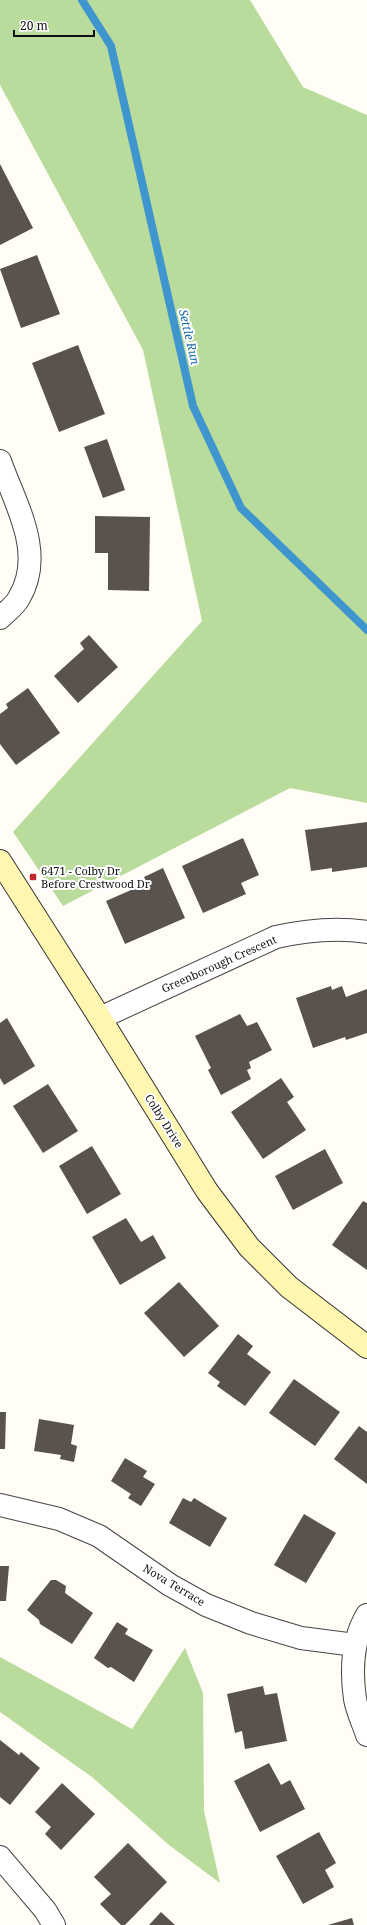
<svg xmlns="http://www.w3.org/2000/svg" width="367" height="1925" viewBox="0 0 367 1925" font-family="'Noto Serif',serif">
<rect width="100%" height="100%" fill="#fffdf5"/>
<g fill="#b9dc9c">
<path d="M0 0H250L303 87 367 115V803L290 788 63 906 13 832 202 621 143 350 0 85Z"/>
<path d="M185 1648 203 1693 204 1811 220 1883 169 1845 92 1777 0 1712V1657L132 1729Z"/>
</g>
<g fill="none" stroke-linecap="round" stroke-linejoin="round">
<path stroke="#3f96cf" stroke-width="8" d="M82 0 111 46 193 406 241 508 367 630"/>
</g>
<g fill="#5a524d">
<path d="M0 164 33 228 0 245Z"/>
<path d="M37 255 60 314 21 328 0 269Z"/>
<path d="M78 345 105 414 59 432 32 363Z"/>
<path d="M107 439 125 490 103 498 84 447Z"/>
<path d="M95 516 150 517 149 591 108 590V553H95Z"/>
<path d="M89 635 118 667 78 703 54 676 84 649 80 643Z"/>
<path d="M28 688 60 733 16 765 0 744V714L8 708 6 704Z"/>
<path d="M367 822V867L332 872V868L311 871 305 830Z"/>
<path d="M243 838 259 875 241 883 246 894 203 913 182 866Z"/>
<path d="M163 868 185 918 125 944 106 901 147 883 144 877Z"/>
<path d="M331 986 332 990 342 986 346 997 367 989V1033L346 1040 345 1037 313 1048 296 998Z"/>
<path d="M240 1014 247 1026 257 1022 272 1050 249 1062 251 1068 247 1070 251 1079 221 1095 208 1070 211 1068 195 1036Z"/>
<path d="M7 1018 35 1066 4 1085 0 1078V1023Z"/>
<path d="M281 1078 294 1097 287 1102 306 1130 263 1159 231 1112Z"/>
<path d="M48 1084 78 1131 43 1153 13 1106Z"/>
<path d="M92 1146 121 1194 87 1214 59 1166Z"/>
<path d="M325 1149 343 1183 293 1210 275 1176Z"/>
<path d="M363 1201 367 1203V1270L332 1245Z"/>
<path d="M126 1218 141 1242 153 1235 166 1258 120 1285 92 1237Z"/>
<path d="M179 1282 219 1326 184 1357 144 1313Z"/>
<path d="M238 1334 253 1346 247 1354 271 1372 245 1406 217 1386 220 1382 208 1373Z"/>
<path d="M294 1379 340 1412 315 1446 269 1413Z"/>
<path d="M0 1412H6L5 1449H0Z"/>
<path d="M39 1419 74 1425 71 1444 77 1446 74 1462 60 1459 61 1455 34 1451Z"/>
<path d="M359 1426 367 1432V1484L334 1459Z"/>
<path d="M125 1458 147 1471 143 1477 155 1484 141 1506 128 1498 131 1494 111 1481Z"/>
<path d="M183 1498 191 1502 194 1498 227 1518 210 1547 169 1523Z"/>
<path d="M304 1514 336 1533 306 1583 274 1565Z"/>
<path d="M0 1566H9L6 1601H0Z"/>
<path d="M51 1580H56L66 1586 65 1593 93 1613 72 1644 40 1624 39 1620 27 1610Z"/>
<path d="M117 1622 128 1629 125 1634 153 1650 134 1682 111 1667 108 1668 94 1658Z"/>
<path d="M263 1686 265 1695 277 1693 287 1741 245 1749 242 1731 235 1733 227 1694Z"/>
<path d="M0 1740 19 1755 21 1752 40 1768 10 1805 0 1797Z"/>
<path d="M269 1763 281 1785 290 1780 305 1809 260 1832 234 1781Z"/>
<path d="M62 1783 95 1814 61 1850 45 1834 51 1827 35 1812Z"/>
<path d="M319 1832 336 1863 325 1870 334 1887 303 1904 276 1856Z"/>
<path d="M128 1843 167 1882 125 1925H121L100 1904 111 1894 94 1877Z"/>
<path d="M161 1912 175 1925H149Z"/>
<path d="M352 1918 354 1925H328Z"/>
</g>
<g fill="none" stroke-linecap="round" stroke-linejoin="round">
<g stroke="#444" stroke-width="24">
<g id="street">
<path d="M0 461C15 504 46 553 19 598 15 606 6 612 0 618"/>
<path d="M100 1018 276 937C307 930 336 927 367 932"/>
<path d="M0 1505 59 1519 99 1536 170 1585 206 1605 251 1623 301 1638 355 1645"/>
<path d="M367 1615C352 1640 351 1671 355 1699 357 1711 363 1723 367 1735"/>
<path d="M0 1857 45 1910 54 1925"/>
</g>
</g>
<g stroke="#333" stroke-width="24">
<path id="secondary" d="M0 861 100 1018 207 1191 249 1247 289 1287 367 1347"/>
</g>
<use href="#street" stroke="#fff" stroke-width="22"/>
<use href="#secondary" stroke="#fff6b0" stroke-width="22"/>
</g>
<rect fill="#c4262e" stroke="#fff" stroke-width="1.5" x="29" y="873" width="8" height="8" rx="2"/>
<g text-anchor="middle" stroke-width="4" stroke-linejoin="round" paint-order="stroke">
<g font-size="11" fill="#111" stroke="#fff" text-anchor="start">
<text x="41" y="875">6471 - Colby Dr<tspan x="41" dy="13">Before Crestwood Dr</tspan></text>
</g>
<g font-size="11" fill="#111" stroke="#fff">
<text transform="translate(219 964) rotate(-24)" y="4">Greenborough Crescent</text>
<text transform="translate(164 1121) rotate(58)" y="4">Colby Drive</text>
<text transform="translate(174 1585) rotate(31)" y="4">Nova Terrace</text>
</g>
<g font-size="12" font-style="italic" fill="#1768a6" stroke="#fff">
<text transform="translate(189 337) rotate(77)" y="4">Settle Run</text>
</g>
</g>
<path d="M14 30v6h80v-6" fill="none" stroke="#111111" stroke-width="2"/>
<text x="20" y="30" font-size="12" fill="#111111" stroke="#ffffff" stroke-width="3" paint-order="stroke">20 m</text>
</svg>
